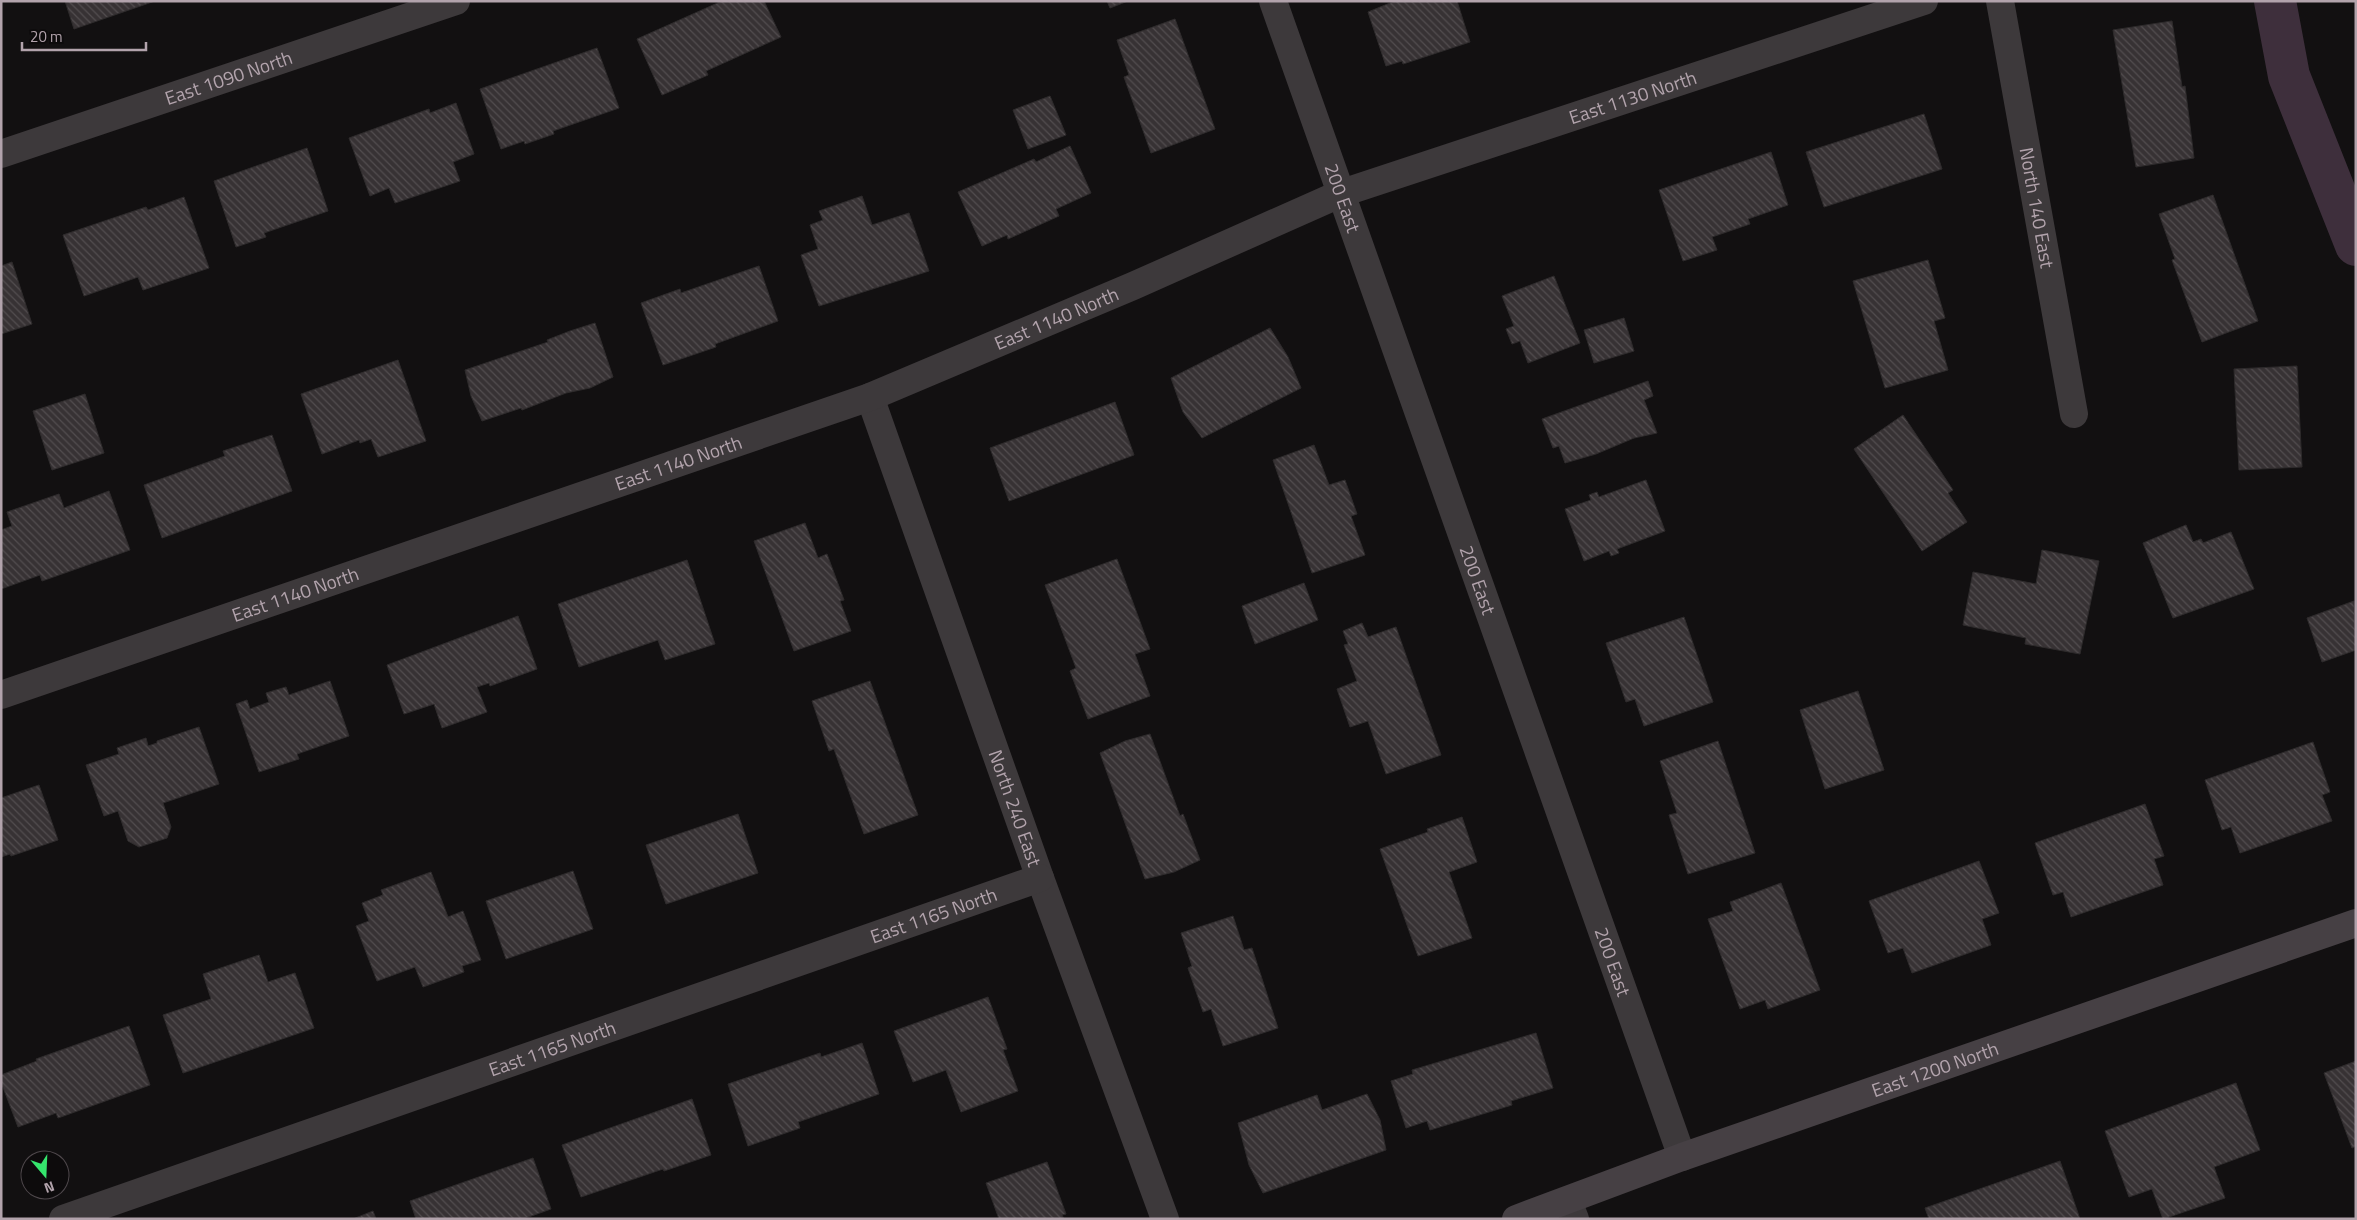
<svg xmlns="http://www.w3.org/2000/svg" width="2357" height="1220" viewBox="0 0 2357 1220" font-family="'Titillium Web',sans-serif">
<defs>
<pattern id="building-back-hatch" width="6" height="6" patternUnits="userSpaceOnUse" patternTransform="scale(1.25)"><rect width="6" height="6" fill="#373234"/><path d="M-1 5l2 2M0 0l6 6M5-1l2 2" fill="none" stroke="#524d4f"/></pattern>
</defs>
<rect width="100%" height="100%" fill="#121011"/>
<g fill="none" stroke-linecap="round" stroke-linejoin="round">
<path stroke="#3e2f3c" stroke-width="42" d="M2275 1 2289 76 2356 245"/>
</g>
<g fill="url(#building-back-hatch)" stroke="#2e2b2c">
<path d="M65 1H155L74 29Z"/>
<path d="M722 1H764L781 37 706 71 708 75 662 95 637 39Z"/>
<path d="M1107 1H1128L1110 8Z"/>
<path d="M1395 1H1457L1470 42 1403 64 1402 61 1386 66 1368 12Z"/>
<path d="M1175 19 1215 129 1151 153 1124 77 1129 75 1117 40Z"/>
<path d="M2172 21 2182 87 2185 86 2194 158 2136 167 2113 30Z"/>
<path d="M597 48 619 108 553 131 554 134 525 144 524 141 501 149 480 89Z"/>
<path d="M1050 96 1066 135 1028 149 1013 110Z"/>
<path d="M456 103 474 154 453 162 460 181 395 203 389 188 370 196 349 138 429 109 430 113Z"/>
<path d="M1924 114 1942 169 1824 207 1806 152Z"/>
<path d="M1070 146 1091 193 1056 209 1059 216 1008 239 1007 235 982 246 958 192 1034 159 1036 162Z"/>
<path d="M307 148 328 211 264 233 266 237 236 247 214 181Z"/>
<path d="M1771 152 1788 205 1748 219 1750 224 1712 237 1717 250 1683 261 1659 190Z"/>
<path d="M2213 195 2258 321 2202 342 2172 260 2175 259 2159 214Z"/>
<path d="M862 196 872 225 909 213 929 271 819 306 801 255 818 249 810 225 823 220 819 211Z"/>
<path d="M184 197 209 268 143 290 138 277 84 296 63 235 146 207 148 210Z"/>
<path d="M1928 260 1945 318 1934 321 1948 370 1885 388 1853 281Z"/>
<path d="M12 262 32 324 1 334V266Z"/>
<path d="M759 266 778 321 715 344 716 347 663 365 641 303 680 289 681 293Z"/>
<path d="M1554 276 1580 343 1528 363 1520 341 1512 344 1506 329 1514 326 1502 296Z"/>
<path d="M1624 318 1634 351 1594 363 1584 330Z"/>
<path d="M595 323 613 377 590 388 566 393 522 410 521 408 482 421 471 396 465 370 548 342 547 340 570 331Z"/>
<path d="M1270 328 1288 357 1301 388 1202 438 1183 412 1171 378Z"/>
<path d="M398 360 426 441 378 457 371 439 360 443 359 440 322 454 301 394Z"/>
<path d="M2297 366 2302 467 2239 470 2234 369Z"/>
<path d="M1648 381 1653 396 1644 400 1657 433 1634 438 1596 454 1565 463 1559 446 1553 448 1542 419Z"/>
<path d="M85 394 104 453 52 470 33 411Z"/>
<path d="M1115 402 1134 455 1009 501 990 448Z"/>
<path d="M1903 415 1953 490 1948 493 1967 522 1922 551 1854 449Z"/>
<path d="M272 435 292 491 162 538 144 485 225 456 223 451Z"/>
<path d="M1314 445 1329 485 1345 480 1357 514 1351 516 1365 555 1312 573 1273 460Z"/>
<path d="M1646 480 1665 531 1617 549 1619 553 1611 556 1609 551 1584 561 1565 509 1591 500 1589 495 1597 492 1599 497Z"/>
<path d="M109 491 130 550 42 581 40 575 1 589V530L12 526 7 512 59 494 64 508Z"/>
<path d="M805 523 818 558 827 554 844 600 840 601 851 631 794 651 754 541Z"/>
<path d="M2186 525 2193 542 2201 539 2203 543 2231 532 2254 589 2173 618 2143 543Z"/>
<path d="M2042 550 2099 561 2080 654 2025 644 2026 638 1963 625 1973 572 2036 584Z"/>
<path d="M1117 559 1150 649 1135 654 1150 696 1088 719 1070 671 1076 668 1045 585Z"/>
<path d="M687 560 715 644 665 660 658 640 579 667 558 604Z"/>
<path d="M1304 583 1318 620 1255 644 1242 606Z"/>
<path d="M2354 601 2356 650 2322 662 2307 618Z"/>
<path d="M518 616 537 669 490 686 489 683 477 687 487 712 442 728 434 704 404 714 387 665Z"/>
<path d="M1684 617 1713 702 1644 726 1635 699 1626 702 1606 643Z"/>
<path d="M1362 623 1368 637 1396 627 1441 755 1386 774 1368 721 1350 727 1337 689 1357 681 1344 645 1348 644 1343 631Z"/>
<path d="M330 681 349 736 297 754 299 759 259 772 236 704 247 700 250 709 269 702 266 693 286 687 289 695Z"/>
<path d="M870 681 918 815 864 834 834 749 829 751 812 701Z"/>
<path d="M1858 691 1884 770 1825 789 1800 710Z"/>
<path d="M199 727 219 784 163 803 171 827 167 838 139 847 128 841 118 811 104 816 86 765 119 754 117 748 146 738 148 746 157 743V741Z"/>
<path d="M1150 734 1180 816 1183 814 1200 860 1174 872 1145 879 1100 753 1125 741Z"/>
<path d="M1718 741 1755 853 1688 874 1669 815 1677 813 1660 761Z"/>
<path d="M2313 742 2330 792 2322 795 2332 821 2240 853 2231 827 2222 830 2205 780Z"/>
<path d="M39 785 58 840 11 856 10 854 1 857V798Z"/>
<path d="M2145 804 2164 856 2154 859 2163 885 2071 917 2063 892 2053 895 2035 843Z"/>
<path d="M738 814 758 873 666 904 646 845Z"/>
<path d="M1462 817 1477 862 1449 872 1472 938 1418 956 1380 849 1428 832 1427 829Z"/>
<path d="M1979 861 1999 913 1982 919 1991 945 1912 973 1903 948 1888 953 1869 901Z"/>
<path d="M573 871 593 929 506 959 486 901Z"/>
<path d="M431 872 448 917 463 911 481 960 462 966 464 972 423 987 415 967 377 981 356 926 369 921 362 903 383 895 381 890Z"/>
<path d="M1781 883 1820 990 1768 1009 1765 1000 1740 1009 1708 919 1733 911 1730 902Z"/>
<path d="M1233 916 1244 950 1252 948 1278 1028 1223 1046 1211 1009 1203 1012 1188 968 1192 966 1181 933Z"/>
<path d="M259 955 268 982 295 973 314 1028 183 1073 163 1015 211 999 203 974Z"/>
<path d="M988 997 1007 1049 1003 1050 1018 1091 961 1112 946 1070 913 1082 894 1031Z"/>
<path d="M129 1026 150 1085 58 1118 56 1113 18 1127 1 1082V1075L37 1061 36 1059Z"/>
<path d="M1536 1033 1553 1088 1511 1101 1512 1105 1430 1130 1427 1121 1406 1128 1391 1081 1413 1074 1412 1070Z"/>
<path d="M862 1043 879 1094 798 1122 800 1128 748 1146 728 1084 820 1053 821 1057Z"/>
<path d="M2356 1061V1146L2352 1148 2324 1073Z"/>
<path d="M2236 1083 2260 1150 2214 1167 2225 1198 2163 1219 2152 1189 2129 1197 2105 1131Z"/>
<path d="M1367 1094 1380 1120 1386 1150 1263 1193 1249 1165 1238 1123 1317 1095 1322 1110Z"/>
<path d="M692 1099 711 1155 664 1171 663 1169 581 1197 562 1145Z"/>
<path d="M533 1158 551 1209 523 1219H416L410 1201Z"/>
<path d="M2060 1161 2080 1219H1929L1925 1208Z"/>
<path d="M1047 1162 1066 1214 1062 1215 1064 1219H999L986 1183Z"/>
<path d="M373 1211 376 1219H353Z"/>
</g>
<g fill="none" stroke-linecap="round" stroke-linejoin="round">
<g stroke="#3d393b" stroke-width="28">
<path id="s1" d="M1273 1 1682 1157"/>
<path id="s2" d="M2000 1 2074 414"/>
<path id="s3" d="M1 154 456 1"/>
<path id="s4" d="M870 397 1040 878 1165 1219"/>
<path id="s5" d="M1 695 870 397 1133 286 1342 193 1924 1"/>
<path d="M1568 1201 1575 1219"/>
<path id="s6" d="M63 1219 1040 878"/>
</g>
<path stroke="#464044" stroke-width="28" id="s7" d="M1516 1219 1682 1157 2356 923"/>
</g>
<g text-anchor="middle" stroke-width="4" stroke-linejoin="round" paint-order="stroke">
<g font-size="19" fill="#b2a3ac" stroke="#0d0b0c">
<text dy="7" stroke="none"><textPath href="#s3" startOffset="240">East 1090 North</textPath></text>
<text dy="7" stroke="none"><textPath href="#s5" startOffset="1739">East 1130 North</textPath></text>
<text dy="7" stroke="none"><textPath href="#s1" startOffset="209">200 East</textPath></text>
<text dy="7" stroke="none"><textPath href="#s2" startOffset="210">North 140 East</textPath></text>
<text dy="7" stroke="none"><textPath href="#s5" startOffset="1121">East 1140 North</textPath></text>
<text dy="7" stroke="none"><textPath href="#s5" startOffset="716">East 1140 North</textPath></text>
<text dy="7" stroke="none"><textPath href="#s1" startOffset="614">200 East</textPath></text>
<text dy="7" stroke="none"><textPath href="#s5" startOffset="311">East 1140 North</textPath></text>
<text dy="7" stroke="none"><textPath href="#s4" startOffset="436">North 240 East</textPath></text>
<text dy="7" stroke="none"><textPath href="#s6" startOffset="922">East 1165 North</textPath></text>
<text dy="7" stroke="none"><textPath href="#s1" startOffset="1019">200 East</textPath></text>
<text dy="7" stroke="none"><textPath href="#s6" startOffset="518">East 1165 North</textPath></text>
<text dy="7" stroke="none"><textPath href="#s7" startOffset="445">East 1200 North</textPath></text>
</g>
</g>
<rect width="2357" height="1220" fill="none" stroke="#b2a3ac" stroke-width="5"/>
<g transform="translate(45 1175) rotate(161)"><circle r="24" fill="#0d0b0c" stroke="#4f484c"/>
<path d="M0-4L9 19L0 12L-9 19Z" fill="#35e56d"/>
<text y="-8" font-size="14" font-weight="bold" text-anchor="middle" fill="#b2a3ac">N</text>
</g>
<path d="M22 42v8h124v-8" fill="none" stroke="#b2a3ac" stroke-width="2.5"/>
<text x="30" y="42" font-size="15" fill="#b2a3ac" stroke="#0d0b0c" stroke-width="4" paint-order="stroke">20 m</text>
</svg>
